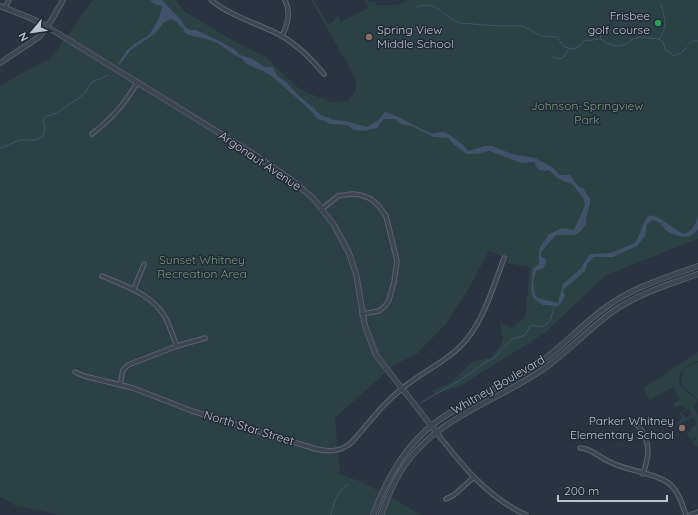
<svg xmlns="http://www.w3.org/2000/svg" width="698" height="515" viewBox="0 0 698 515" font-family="Quicksand,sans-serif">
<rect width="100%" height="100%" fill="#293341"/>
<g fill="#2c4143">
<path d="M93 0H176L184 11 237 43 266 57 285 76 301 90 331 102 347 101C357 91 358 89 354 76L311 0H314L328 24 334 21 335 18 338 16 341 22 368 8 364 0 376 2 377 5H397L406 0H698V239L606 275 547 331 528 344 458 387 436 394 431 391 453 381 472 362 492 357 503 340 500 322 511 328 525 318 530 267 507 263 509 259 489 251 468 290 445 325 417 354 394 365 335 418 340 474 362 482 401 503 421 515H62L16 506 0 497V86L31 68 50 59Z"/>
<path d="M698 352V361C688 365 673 373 682 386 686 392 693 396 698 401L693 406 698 414V446L696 447 692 442 696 439 695 437 691 440 687 434 689 432 692 433 690 429 697 424 693 417 674 428 682 417 680 414 684 409 685 411 682 413 685 418 692 414 689 408 686 410 683 406 681 407 679 405 676 408 673 404 680 400 673 387 650 400 643 388Z"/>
<path d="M698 362V400L683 386 681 378 685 368Z"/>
</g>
<path fill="#415169" d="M150 0H162L181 20 186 28 190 30H196L221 42 234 49 240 55 252 59 265 67H273L277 76 286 82 299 96 315 109 317 112 322 116 330 118 333 120 346 121 367 127 378 120 385 112C402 117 415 127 431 133 436 134 440 131 444 132 449 134 466 146 468 151L485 146H492L512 154 535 158 552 167 560 175H570L579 187 583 188 590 199V204L586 219V224L581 231 575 235H556L541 252V256L546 260V263L543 268 536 271 533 283 535 295 538 298 558 303 563 284 581 268 589 255C598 252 607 255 616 251 622 249 627 245 634 244 642 235 640 223 650 215L659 218 683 234C693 231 695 225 698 217V229C689 242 677 236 666 231 663 225 660 222 653 220L647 224 645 236 637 246 613 257H594L587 264 585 271 563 290 565 296 562 302 557 307 548 305H543L535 300 532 296 531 289 533 269 539 264V249L549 234 562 228 574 230 585 205 584 199 573 185 557 178 549 170 545 171 539 170 534 162 522 163 489 151 477 154H467L453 144 448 138 433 137 412 126 401 124 395 119H385L382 121 377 128 364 131 354 130 347 125 330 124 325 121 317 119 312 112 273 77 263 71 248 65 241 58 233 54 217 43 203 38 188 35 184 32 183 28 179 26 177 22 171 19 164 22 156 33 131 50 119 65 118 64 127 50 134 44 149 35 159 18 162 6 154 4Z"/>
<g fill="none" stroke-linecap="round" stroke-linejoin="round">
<g stroke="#415169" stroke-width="1">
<path d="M416 7C438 0 441 15 459 23L500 26H523L541 36"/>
<path d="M599 28 601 39"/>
<path d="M543 36 557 37 564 47 574 49 581 45 584 41 601 39C610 46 618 48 628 43"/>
<path d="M659 39C668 26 665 19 661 4"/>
<path d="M629 42 633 39 640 37 659 39 663 42 665 49 674 56 681 53 687 47"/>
<path d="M689 44 693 41H698"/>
<path d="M553 57 559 59 564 57 569 49"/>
<path d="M0 148 20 140H36L43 136 45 128 43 122 45 117 56 113 79 98 85 93 92 82 109 75"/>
<path d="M420 403 459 381 486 362 494 358 511 340 525 335 531 325 542 327 550 321 554 307"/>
<path d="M331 515C334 502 336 492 348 484"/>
</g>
<g stroke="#5b636e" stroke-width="5.5">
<g id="minor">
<path d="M211 0C232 17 257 23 280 35 298 45 311 59 324 74"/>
<path d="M5 8 9 0"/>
<path d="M282 36C288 24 291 13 285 0"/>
<path d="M92 134C113 117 123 106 137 83"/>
<path d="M322 209 338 196 352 194 361 195 371 199 379 206 386 216 397 261 394 282 389 300 385 306 379 311 362 314"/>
<path d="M102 276C125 286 152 294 165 317 170 326 173 337 177 346"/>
<path d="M134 289 144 264"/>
<path d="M75 372 84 376 133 388 192 411 316 449C329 452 341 452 352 442 370 422 382 404 404 387 425 370 450 360 467 339 485 316 494 285 504 258"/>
<path d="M120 385 123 370 128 365 177 346 205 338"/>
<path d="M632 421C637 424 640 427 643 433 651 447 648 459 643 474"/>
<path d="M436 432C462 465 487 497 526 515"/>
<path d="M580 448C591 448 600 458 610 462 627 471 657 473 671 485 679 493 682 504 686 515"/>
<path d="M446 499 454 495 474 477"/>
<path d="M690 515 698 512"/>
</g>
</g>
<g stroke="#5b636e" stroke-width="6">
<g id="tertiary">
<path d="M0 6 28 17 41 23 255 155 294 182 313 198 334 225 349 253 356 274 365 326 376 355 436 432"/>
<path d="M0 63 39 37 51 21 63 0"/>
<path d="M373 515C387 478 406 443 439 420 471 398 508 384 539 363 564 346 584 322 609 305 636 286 668 277 698 266"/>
<path d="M381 515C387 498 394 481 404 466 438 417 495 402 542 370 568 352 589 328 615 310 640 293 670 284 698 274"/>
</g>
</g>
<use href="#minor" stroke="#3d4551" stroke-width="3.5"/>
<use href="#tertiary" stroke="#3d4551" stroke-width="4.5"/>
</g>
<circle fill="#2e9e5b" stroke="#222a36" stroke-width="1.5" cx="658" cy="23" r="4"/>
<g fill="#8d6e63" stroke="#222a36" stroke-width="1.5">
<circle cx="369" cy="37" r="4"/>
<circle cx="682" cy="428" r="4"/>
</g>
<g text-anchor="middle" stroke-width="3" stroke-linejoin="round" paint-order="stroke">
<g font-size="12" fill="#bac1cb" stroke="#222a36" text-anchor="end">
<text x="650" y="20">Frisbee<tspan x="650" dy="14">golf course</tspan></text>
<text x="377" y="34" text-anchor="start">Spring View<tspan x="377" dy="14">Middle School</tspan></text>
<text x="674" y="425">Parker Whitney<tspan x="674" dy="14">Elementary School</tspan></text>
</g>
<g font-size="12" fill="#749a7c" stroke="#222a36">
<text x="587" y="110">Johnson-Springview<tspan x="587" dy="14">Park</tspan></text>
<text x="202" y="264">Sunset Whitney<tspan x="202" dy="14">Recreation Area</tspan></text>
</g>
<g font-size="12" fill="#bac1cb" stroke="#222a36">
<text transform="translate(260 161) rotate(34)" y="4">Argonaut Avenue</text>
<text transform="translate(498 385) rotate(-30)" y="4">Whitney Boulevard</text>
<text transform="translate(249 428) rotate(17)" y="4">North Star Street</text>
</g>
</g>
<g transform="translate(32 32) rotate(241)" stroke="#222a36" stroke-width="3" paint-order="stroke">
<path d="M0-3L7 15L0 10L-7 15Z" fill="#bac1cb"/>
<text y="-6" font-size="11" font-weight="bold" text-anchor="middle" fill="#bac1cb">N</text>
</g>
<path d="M558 495v6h109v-6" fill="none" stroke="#bac1cb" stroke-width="2"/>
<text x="564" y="495" font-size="12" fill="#bac1cb" stroke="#222a36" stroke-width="3" paint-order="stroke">200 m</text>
</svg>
